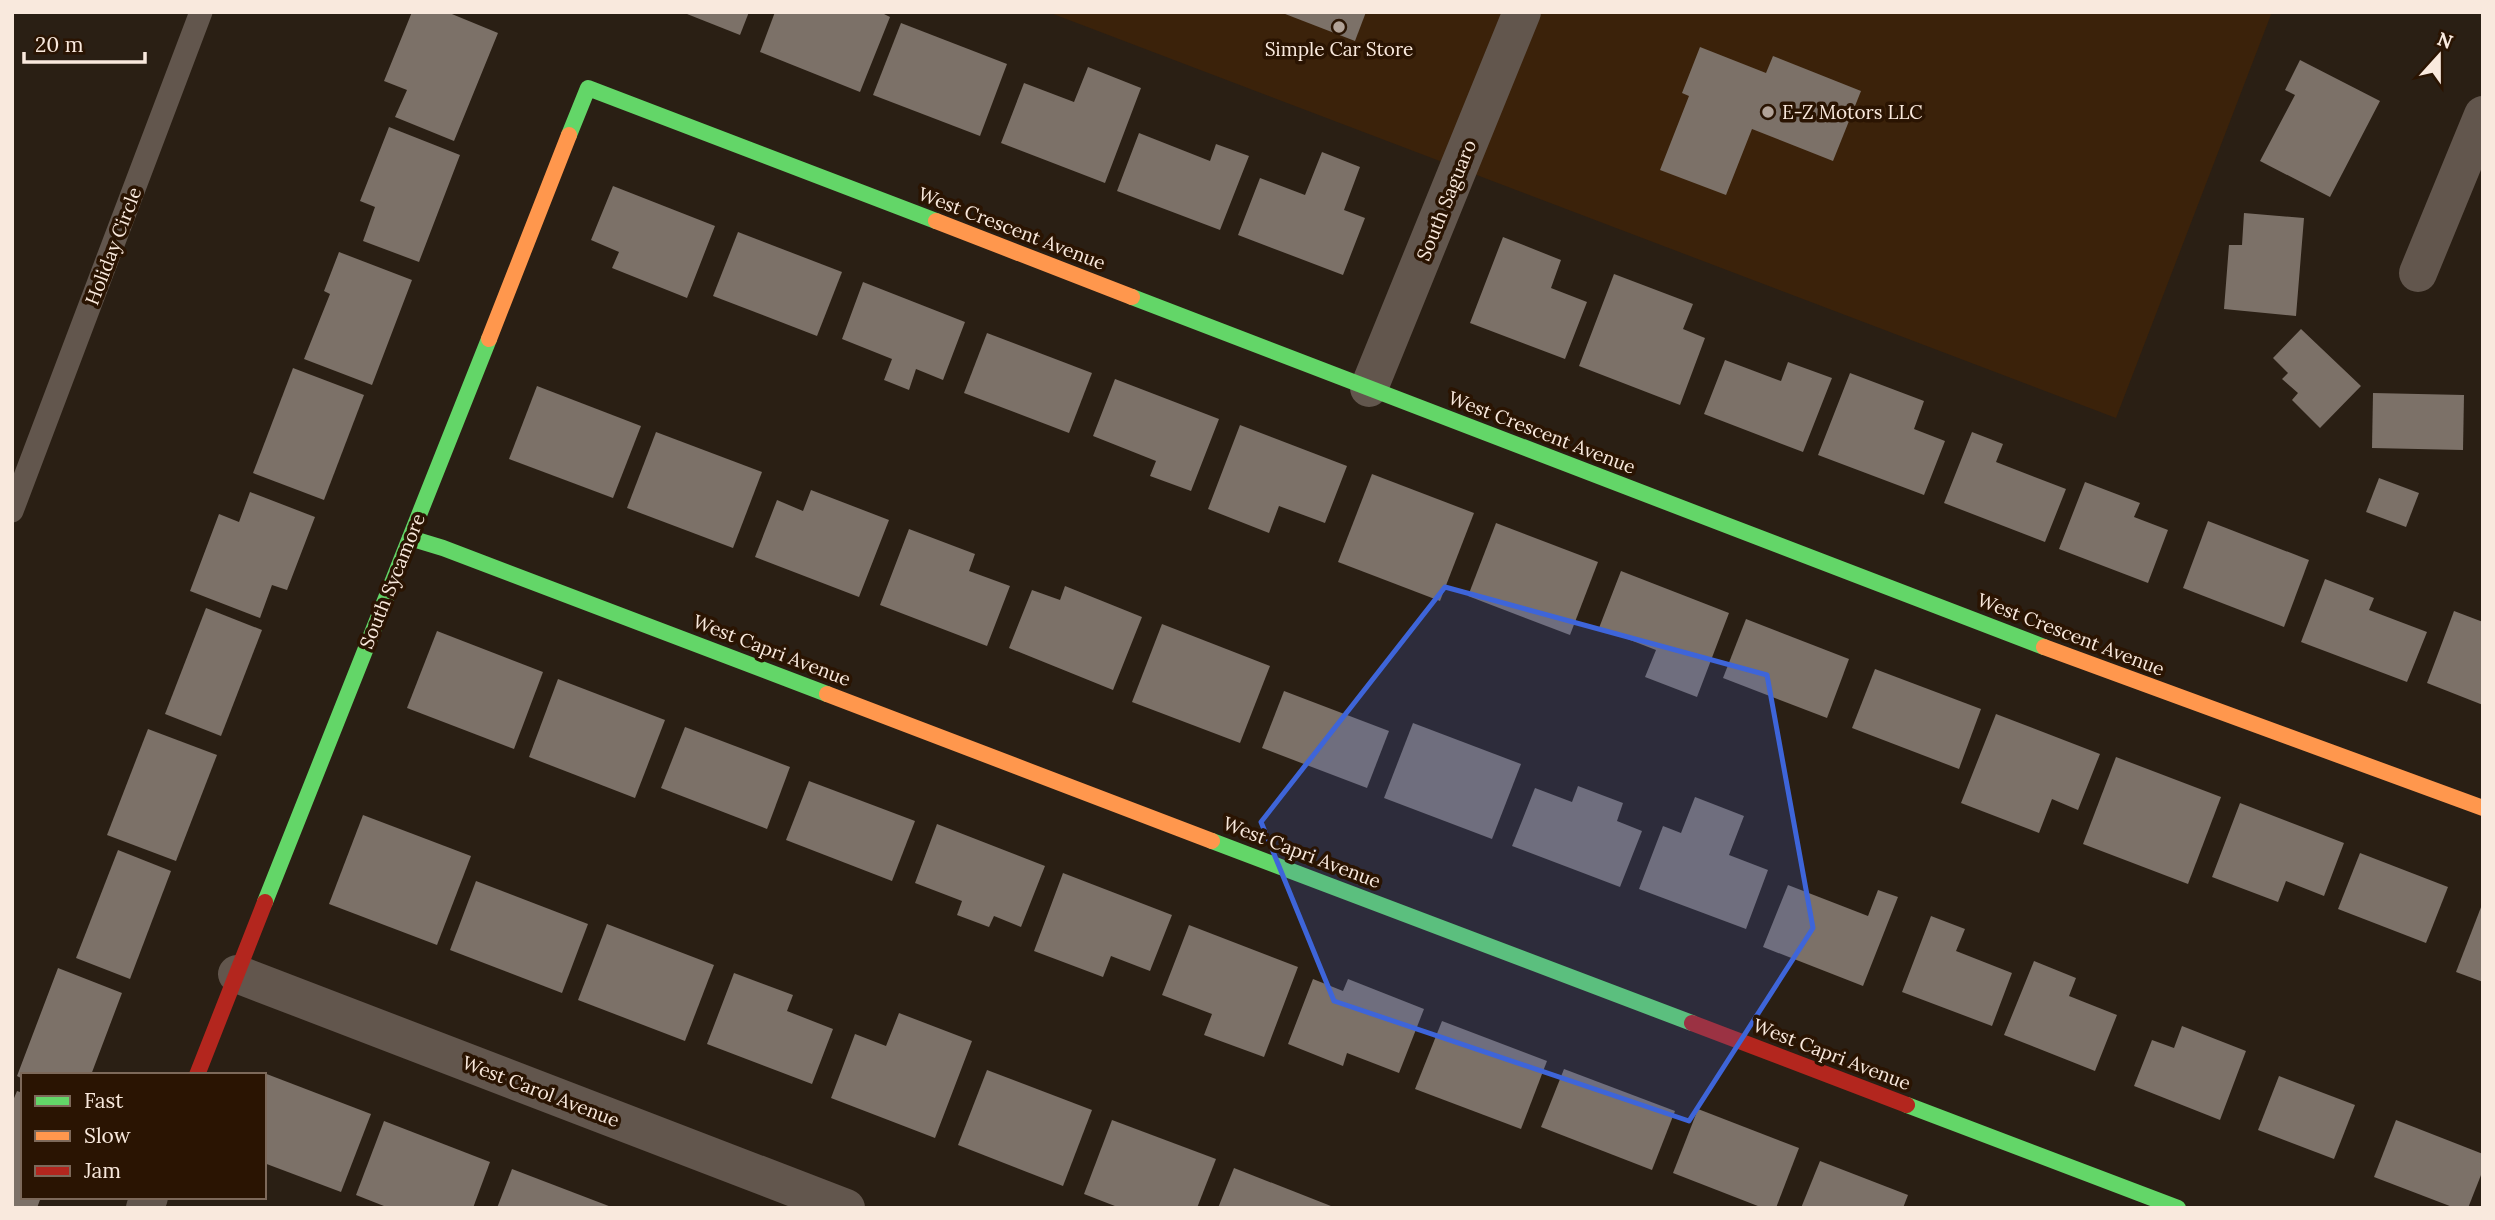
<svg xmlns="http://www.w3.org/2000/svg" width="2495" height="1220" viewBox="0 0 2495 1220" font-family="Lora,serif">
<rect width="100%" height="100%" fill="#2a1f14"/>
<path fill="#3b220a" d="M1048 12H2272L2116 418Z"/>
<g fill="#7c7168">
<path d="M412 12H447L498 33 454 141 395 117 407 90 384 81Z"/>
<path d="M682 12H749L740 35Z"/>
<path d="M775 12H880L890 17 860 92 760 52Z"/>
<path d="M1280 12H1366L1355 41Z"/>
<path d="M901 23 1007 64 980 136 873 95Z"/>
<path d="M1700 47 1766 73 1773 56 1861 91 1833 161 1752 129 1726 195 1660 170 1689 96 1682 93Z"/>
<path d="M2300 60 2380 101 2330 197 2260 161 2295 95 2285 90Z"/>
<path d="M1088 67 1141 88 1105 183 1001 143 1024 83 1074 102Z"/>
<path d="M389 127 460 155 419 262 363 241 375 207 360 201Z"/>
<path d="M1139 133 1210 161 1216 144 1249 156 1220 230 1117 191Z"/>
<path d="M1322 152 1360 167 1344 210 1365 218 1343 275 1238 235 1260 178 1305 195Z"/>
<path d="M613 186 715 226 687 298 612 268 619 252 591 240Z"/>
<path d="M2244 213 2304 218 2296 316 2224 309 2229 245H2242Z"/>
<path d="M738 232 842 272 817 336 713 296Z"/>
<path d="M1503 237 1561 260 1551 288 1587 302 1565 359 1470 323Z"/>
<path d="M339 252 412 280 372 385 304 359 330 294 324 291Z"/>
<path d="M1614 274 1693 304 1683 329 1705 338 1680 405 1579 366Z"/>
<path d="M863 282 965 322 943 380 916 369 909 390 884 380 892 359 842 339Z"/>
<path d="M2301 329 2361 386 2320 428 2292 400 2298 393 2282 379 2288 373 2273 358Z"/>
<path d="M987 333 1092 373 1069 433 964 393Z"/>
<path d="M1725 360 1781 381 1788 362 1832 378 1803 452 1704 414Z"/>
<path d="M293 368 364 395 324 500 253 473Z"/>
<path d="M1850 373 1924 401 1914 429 1945 441 1924 495 1818 455Z"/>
<path d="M1115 379 1219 419 1191 491 1150 476 1156 461 1093 436Z"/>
<path d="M537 386 641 426 613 498 509 459Z"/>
<path d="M2373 393 2464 395 2463 450 2372 448Z"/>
<path d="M1240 425 1347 466 1325 523 1279 506 1269 533 1208 509Z"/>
<path d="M656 432 762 472 733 548 627 508Z"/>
<path d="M1972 432 2003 444 1996 462 2066 489 2045 542 1944 503Z"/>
<path d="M1372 474 1474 513 1440 601 1338 562Z"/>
<path d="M2379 478 2419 493 2406 527 2366 512Z"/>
<path d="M2085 482 2140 503 2134 517 2168 530 2148 583 2059 549Z"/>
<path d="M811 490 889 520 859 597 755 557 777 500 803 511Z"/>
<path d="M250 492 315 517 287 590 272 585 260 618 190 591 219 514 239 522Z"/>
<path d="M2208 521 2309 560 2284 627 2183 588Z"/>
<path d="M1496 523 1598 562 1570 635 1468 596Z"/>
<path d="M909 529 975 554 969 571 1010 586 987 646 880 605Z"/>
<path d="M1621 571 1729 613 1697 697 1645 677 1656 650 1599 628Z"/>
<path d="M2325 579 2374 598 2369 610 2427 632 2407 682 2301 642Z"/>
<path d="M1065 586 1142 617 1113 690 1009 648 1032 590 1060 600Z"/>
<path d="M206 608 262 630 221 736 165 714Z"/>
<path d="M2454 611 2483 622V705L2427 683Z"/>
<path d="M1746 619 1849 659 1827 718 1723 678Z"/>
<path d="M1162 624 1270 666 1240 743 1132 702Z"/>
<path d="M437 631 543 672 514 749 407 708Z"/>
<path d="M1875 669 1981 709 1959 769 1852 728Z"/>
<path d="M558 679 665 720 635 798 529 757Z"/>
<path d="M1284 691 1389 731 1367 788 1262 748Z"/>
<path d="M1996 714 2100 754 2078 810 2052 799 2039 833 1961 803Z"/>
<path d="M1413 723 1521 764 1492 839 1384 798Z"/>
<path d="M685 727 790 767 767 829 661 788Z"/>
<path d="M148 729 217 755 176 861 107 835Z"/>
<path d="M2116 757 2221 797 2188 884 2083 844Z"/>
<path d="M809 781 915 821 892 881 786 840Z"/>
<path d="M1578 786 1623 803 1617 821 1642 831 1620 887 1512 846 1535 788 1572 802Z"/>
<path d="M1695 797 1744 816 1729 855 1768 870 1746 929 1639 889 1663 826 1681 833Z"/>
<path d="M2240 803 2344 843 2324 896 2286 881 2278 902 2212 877Z"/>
<path d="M363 815 471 856 437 945 329 904Z"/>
<path d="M937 824 1045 866 1021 927 994 916 989 927 957 915 962 901 915 883Z"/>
<path d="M118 850 171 871 130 979 76 958Z"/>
<path d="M2360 853 2448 887 2426 943 2338 909Z"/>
<path d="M1063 873 1172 915 1150 971 1111 956 1103 977 1034 951Z"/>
<path d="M476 881 588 924 562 993 450 950Z"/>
<path d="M1788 885 1868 916 1878 890 1898 897 1863 986 1763 947Z"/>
<path d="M2483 902V982L2456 972Z"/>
<path d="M1931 916 1965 929 1956 951 2012 973 1992 1026 1902 992Z"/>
<path d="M607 924 714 965 685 1041 578 1000Z"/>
<path d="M1189 925 1298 967 1264 1057 1204 1035 1212 1014 1162 995Z"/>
<path d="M2034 961 2076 978 2069 996 2117 1015 2095 1071 2004 1035Z"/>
<path d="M58 968 122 993 91 1075H23V1079L17 1076Z"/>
<path d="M734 973 793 995 787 1011 833 1029 812 1084 707 1044Z"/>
<path d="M1313 979 1343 991 1348 979 1424 1009 1399 1073 1347 1053 1343 1066 1288 1044Z"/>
<path d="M899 1013 972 1041 935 1138 831 1098 855 1034 886 1046Z"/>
<path d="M1442 1021 1547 1061 1521 1129 1415 1089Z"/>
<path d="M2182 1026 2246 1051 2220 1120 2134 1086 2152 1040 2174 1048Z"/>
<path d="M1564 1069 1675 1111 1652 1170 1541 1127Z"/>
<path d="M987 1070 1092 1110 1063 1186 958 1145Z"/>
<path d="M264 1073 371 1114 341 1192 264 1163Z"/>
<path d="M2279 1076 2355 1105 2334 1159 2258 1130Z"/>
<path d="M17 1091 23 1093V1197H41L37 1208H12V1103Z"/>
<path d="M1698 1109 1799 1148 1776 1208H1763L1673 1173Z"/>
<path d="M1112 1120 1216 1159 1197 1208H1120L1084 1194Z"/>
<path d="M2396 1120 2483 1154V1170L2468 1208H2455L2374 1177Z"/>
<path d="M384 1121 490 1162 473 1208H389L356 1195Z"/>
<path d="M1820 1161 1908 1195 1903 1208H1801Z"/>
<path d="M1234 1168 1336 1208H1218Z"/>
<path d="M512 1169 614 1208H497Z"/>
</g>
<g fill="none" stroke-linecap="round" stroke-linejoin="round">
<path stroke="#62564d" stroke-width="23" d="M12 511 201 12"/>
<g stroke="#62564d" stroke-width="38">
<path d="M2418 273 2483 115"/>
<path d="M1369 388 1522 12"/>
<path d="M237 974 846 1208"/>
<path d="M145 1208 149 1197"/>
</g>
<g stroke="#63d668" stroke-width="16">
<path d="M569 135 588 88 936 221"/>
<path d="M1132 297 2044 647"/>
<path d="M410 538 443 548 827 694"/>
<path d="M1212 841 1692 1023"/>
<path d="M265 902 489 339"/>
<path d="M1907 1105 2178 1208"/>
</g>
<g stroke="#ff974d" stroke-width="16">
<path d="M936 221 1132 297"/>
<path d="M489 339 569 135"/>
<path d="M2044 647 2483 808"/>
<path d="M827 694 1212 841"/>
</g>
<g stroke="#b3261e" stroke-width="16">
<path d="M1692 1023 1907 1105"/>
<path d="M197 1075 265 902"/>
</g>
</g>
<path fill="#3e65d9" fill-opacity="0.2" stroke="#3e65d9" stroke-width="5" stroke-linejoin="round" d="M1445 587 1767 675 1813 928 1689 1121 1334 1001 1261 822Z"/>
<g fill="#b1a297" stroke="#2a1402" stroke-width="2.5">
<circle cx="1339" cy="27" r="7"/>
<circle cx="1768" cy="112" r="7"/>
</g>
<g text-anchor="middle" stroke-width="7" stroke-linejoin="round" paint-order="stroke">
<g font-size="19" fill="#f9e9dd" stroke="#2a1402">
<text x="1339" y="56">Simple Car Store</text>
<text x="1782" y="119" text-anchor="start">E-Z Motors LLC</text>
</g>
<g font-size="19" fill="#f9e9dd" stroke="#2a1402">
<text transform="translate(1446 200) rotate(-68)" y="7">South Saguaro</text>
<text transform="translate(1012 228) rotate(21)" y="7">West Crescent Avenue</text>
<text transform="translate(113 246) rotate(-69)" y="7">Holiday Circle</text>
<text transform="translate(1542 432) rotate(21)" y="7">West Crescent Avenue</text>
<text transform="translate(392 581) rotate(-68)" y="7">South Sycamore</text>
<text transform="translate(2071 634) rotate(21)" y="7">West Crescent Avenue</text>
<text transform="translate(772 650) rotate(21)" y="7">West Capri Avenue</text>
<text transform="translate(1302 852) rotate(21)" y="7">West Capri Avenue</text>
<text transform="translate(1832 1054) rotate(21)" y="7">West Capri Avenue</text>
<text transform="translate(541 1091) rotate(21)" y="7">West Carol Avenue</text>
</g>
</g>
<rect width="2495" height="1220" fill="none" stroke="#f9e9dd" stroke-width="28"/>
<rect x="21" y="1073" width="245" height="126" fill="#2a1402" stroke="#7d695a" stroke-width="2"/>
<rect x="35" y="1096" width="35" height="10" fill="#63d668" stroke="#7d695a" stroke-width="2"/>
<text x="84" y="1108" font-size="21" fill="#f9e9dd">Fast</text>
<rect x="35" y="1131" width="35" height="10" fill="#ff974d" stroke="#7d695a" stroke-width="2"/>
<text x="84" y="1143" font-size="21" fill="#f9e9dd">Slow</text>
<rect x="35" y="1166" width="35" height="10" fill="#b3261e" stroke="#7d695a" stroke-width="2"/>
<text x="84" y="1178" font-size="21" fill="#f9e9dd">Jam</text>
<g transform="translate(2439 56) rotate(21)" stroke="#2a1402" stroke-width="5" paint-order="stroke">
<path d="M0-5L12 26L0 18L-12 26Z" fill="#f9e9dd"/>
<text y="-10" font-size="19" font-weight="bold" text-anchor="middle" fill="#f9e9dd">N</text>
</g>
<path d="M24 52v10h121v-10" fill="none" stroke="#f9e9dd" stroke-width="3.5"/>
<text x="35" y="52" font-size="21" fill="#f9e9dd" stroke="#2a1402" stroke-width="5" paint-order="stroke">20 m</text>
</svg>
